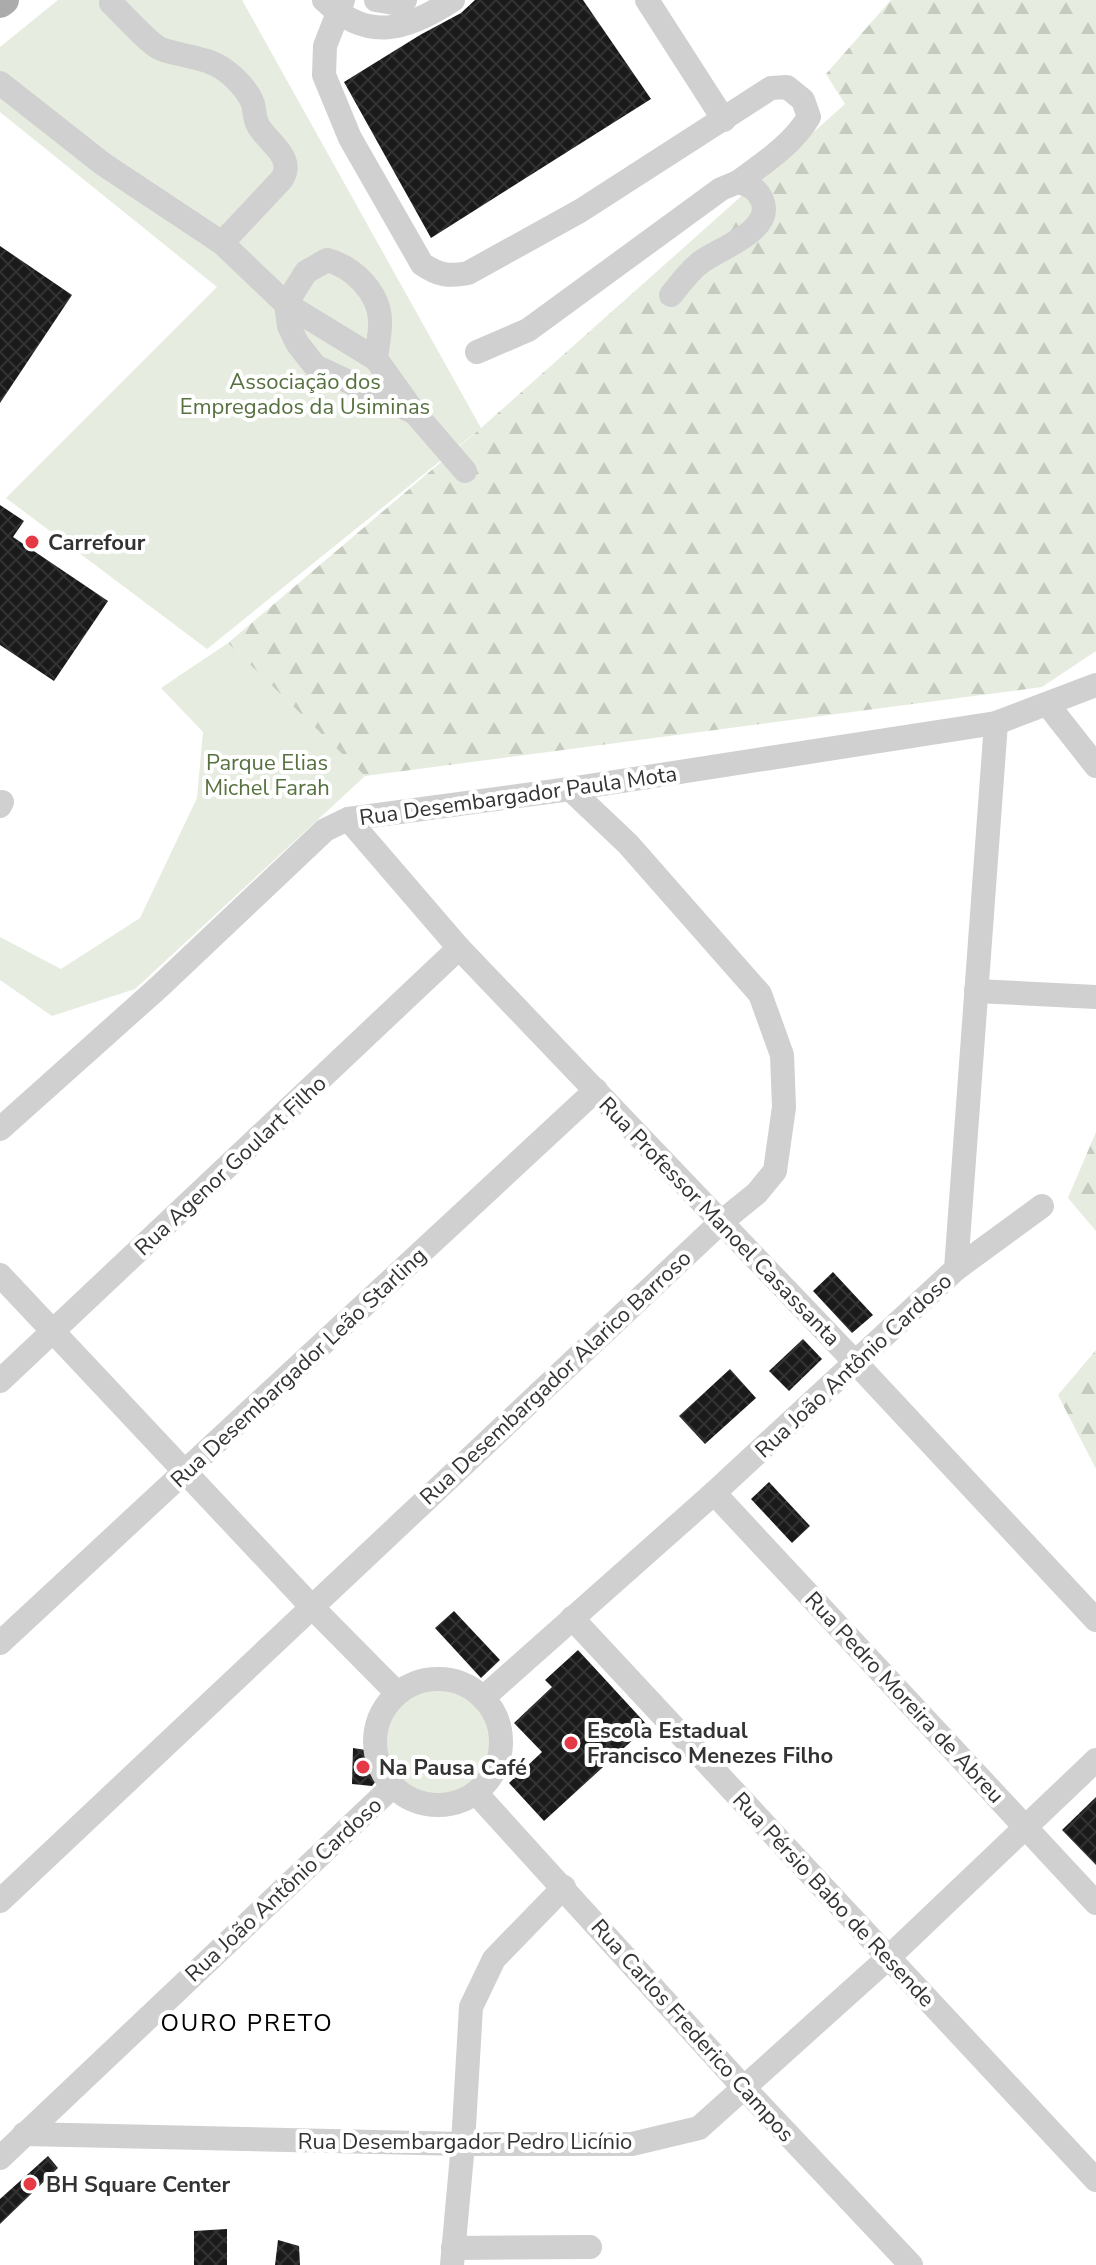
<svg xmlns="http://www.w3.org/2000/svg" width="1096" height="2265" viewBox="0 0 1096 2265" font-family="'Nunito Sans',sans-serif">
<defs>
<pattern id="forest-firs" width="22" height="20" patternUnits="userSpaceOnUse" patternTransform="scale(2)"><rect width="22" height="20" fill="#e6ecdf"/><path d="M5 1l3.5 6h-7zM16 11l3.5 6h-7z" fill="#c6cbc0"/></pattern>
<pattern id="building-cross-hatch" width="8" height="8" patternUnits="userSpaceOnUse" patternTransform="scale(2)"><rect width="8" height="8" fill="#1a1a1a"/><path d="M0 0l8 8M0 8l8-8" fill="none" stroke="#333"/></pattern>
</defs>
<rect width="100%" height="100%" fill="#fff"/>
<g fill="#e6ecdf">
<path d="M58 0H242L481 428 207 649 6 498 217 287 0 112V47Z"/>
<path d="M228 643 365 776 135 989 52 1016 0 980V937L61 969 140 918 197 798 203 732 161 688Z"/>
<circle cx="439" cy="1743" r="53"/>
</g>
<g fill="url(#forest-firs)">
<path d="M891 0H1096V651L1042 687 365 776 228 643 481 428 845 104 826 74Z"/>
<path d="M1096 1132V1231L1068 1198Z"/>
<path d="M1096 1350V1469L1058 1395Z"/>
</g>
<g fill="url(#building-cross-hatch)">
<path d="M475 0H583L651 99 431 238 344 82 420 35 461 13Z"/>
<path d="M0 246 72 295 0 403Z"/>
<path d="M0 505 24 521 13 537 108 601 54 681 0 645Z"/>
<path d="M833 1272 873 1315 852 1333 813 1291Z"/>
<path d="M803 1339 822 1359 789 1391 769 1371Z"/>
<path d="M730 1369 756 1398 705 1444 679 1416Z"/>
<path d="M769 1482 810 1526 792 1543 751 1499Z"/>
<path d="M454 1611 500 1660 481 1678 435 1628Z"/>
<path d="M578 1650 648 1726 544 1821 509 1783 542 1752 514 1723 552 1687 545 1680Z"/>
<path d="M353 1748 372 1751 376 1781 372 1786 352 1784Z"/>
<path d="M1096 1797V1865L1062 1830Z"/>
<path d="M48 2156 58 2168 0 2224V2199Z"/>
<path d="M227 2229V2265H194V2231Z"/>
<path d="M278 2240 299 2246 300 2265H275Z"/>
</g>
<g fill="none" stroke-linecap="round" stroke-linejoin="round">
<g stroke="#d0d0d0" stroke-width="24">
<path d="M324 0C368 43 407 30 453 0"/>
<path d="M343 0 325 46 324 75 350 138 422 264C438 275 449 277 468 273L580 211 771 88 787 87 803 100 809 117C792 145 764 163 738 182"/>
<path d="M376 0 399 4 405 0"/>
<path d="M647 0 724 120"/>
<path d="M111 3C122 13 149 44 161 49 182 57 206 56 226 71 236 78 249 92 253 104 255 112 254 119 259 127 270 144 295 158 282 179L222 243"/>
<path d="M0 83 103 164 222 243 286 304 376 359 414 412 465 471"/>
<path d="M477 352 528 330 721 189 738 182C750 185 757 189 762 200 775 230 720 248 701 262 689 271 680 284 671 295"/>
<path d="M376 359C377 346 381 332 380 320 379 292 352 266 327 260L306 272 286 304 289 326 297 343 315 366 413 412"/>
<path d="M1048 705 1096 766"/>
<path d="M0 806 2 802"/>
<path d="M348 819 459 948 856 1363 1096 1620"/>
<path d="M976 991 1096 997"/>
<path d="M0 1129 159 987 325 830 348 819 570 789 996 723 1096 685"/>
<path d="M956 1269 1042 1206"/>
<path d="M0 1275 311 1606 397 1693"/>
<path d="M0 1381 459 948"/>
<path d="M714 1493 1096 1903"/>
<path d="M572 1618 1096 2180"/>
<path d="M0 1643 596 1090"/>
<circle cx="438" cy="1742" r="63"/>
<path d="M483 1698 714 1493 956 1269 996 723"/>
<path d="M476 1793 744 2088 911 2265"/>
<path d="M0 1901 720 1223 757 1193 775 1171 784 1107 782 1055 760 994 628 844 570 789"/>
<path d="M24 2134 463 2144H632L699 2128 888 1958 1096 1760"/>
<path d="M0 2158 393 1786"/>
<path d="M453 2248 590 2247"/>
<path d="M452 2265 463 2144 471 2007 494 1959 564 1887"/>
</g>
<path stroke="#ababab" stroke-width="30" d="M0 3 4 0"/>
</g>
<g fill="#e63946" stroke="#fff" stroke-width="3">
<circle cx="32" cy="542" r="8"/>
<circle cx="571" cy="1743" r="8"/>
<circle cx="363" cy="1767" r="8"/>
<circle cx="30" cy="2184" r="8"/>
</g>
<g text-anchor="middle" stroke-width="8" stroke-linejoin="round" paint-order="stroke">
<g font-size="22" fill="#56703f" stroke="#fff">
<text x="305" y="389">Associação dos<tspan x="305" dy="25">Empregados da Usiminas</tspan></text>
<text x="267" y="770">Parque Elias<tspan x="267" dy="25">Michel Farah</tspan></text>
</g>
<g font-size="22" font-weight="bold" fill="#333" stroke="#fff" text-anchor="start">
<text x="48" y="550">Carrefour</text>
<text x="587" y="1738">Escola Estadual<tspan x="587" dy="25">Francisco Menezes Filho</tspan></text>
<text x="379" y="1775">Na Pausa Café</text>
<text x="46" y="2192">BH Square Center</text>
</g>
<g font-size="22" fill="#333" stroke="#fff">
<text transform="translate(518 795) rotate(-8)" y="8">Rua Desembargador Paula Mota</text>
<text transform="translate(230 1165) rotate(-43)" y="8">Rua Agenor Goulart Filho</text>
<text transform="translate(720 1221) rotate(46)" y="8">Rua Professor Manoel Casassanta</text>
<text transform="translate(853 1365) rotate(-43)" y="8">Rua João Antônio Cardoso</text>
<text transform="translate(298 1367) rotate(-43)" y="8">Rua Desembargador Leão Starling</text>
<text transform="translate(555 1377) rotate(-43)" y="8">Rua Desembargador Alarico Barroso</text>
<text transform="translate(905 1697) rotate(47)" y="8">Rua Pedro Moreira de Abreu</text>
<text transform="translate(283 1889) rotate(-43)" y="8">Rua João Antônio Cardoso</text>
<text transform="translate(834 1899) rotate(47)" y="8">Rua Pérsio Babo de Resende</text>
<text transform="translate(693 2030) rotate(48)" y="8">Rua Carlos Frederico Campos</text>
<text x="465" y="2149">Rua Desembargador Pedro Licínio</text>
</g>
<g font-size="24" letter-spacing="2" fill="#000" stroke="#fff">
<text x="247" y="2031">OURO PRETO</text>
</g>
</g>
</svg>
